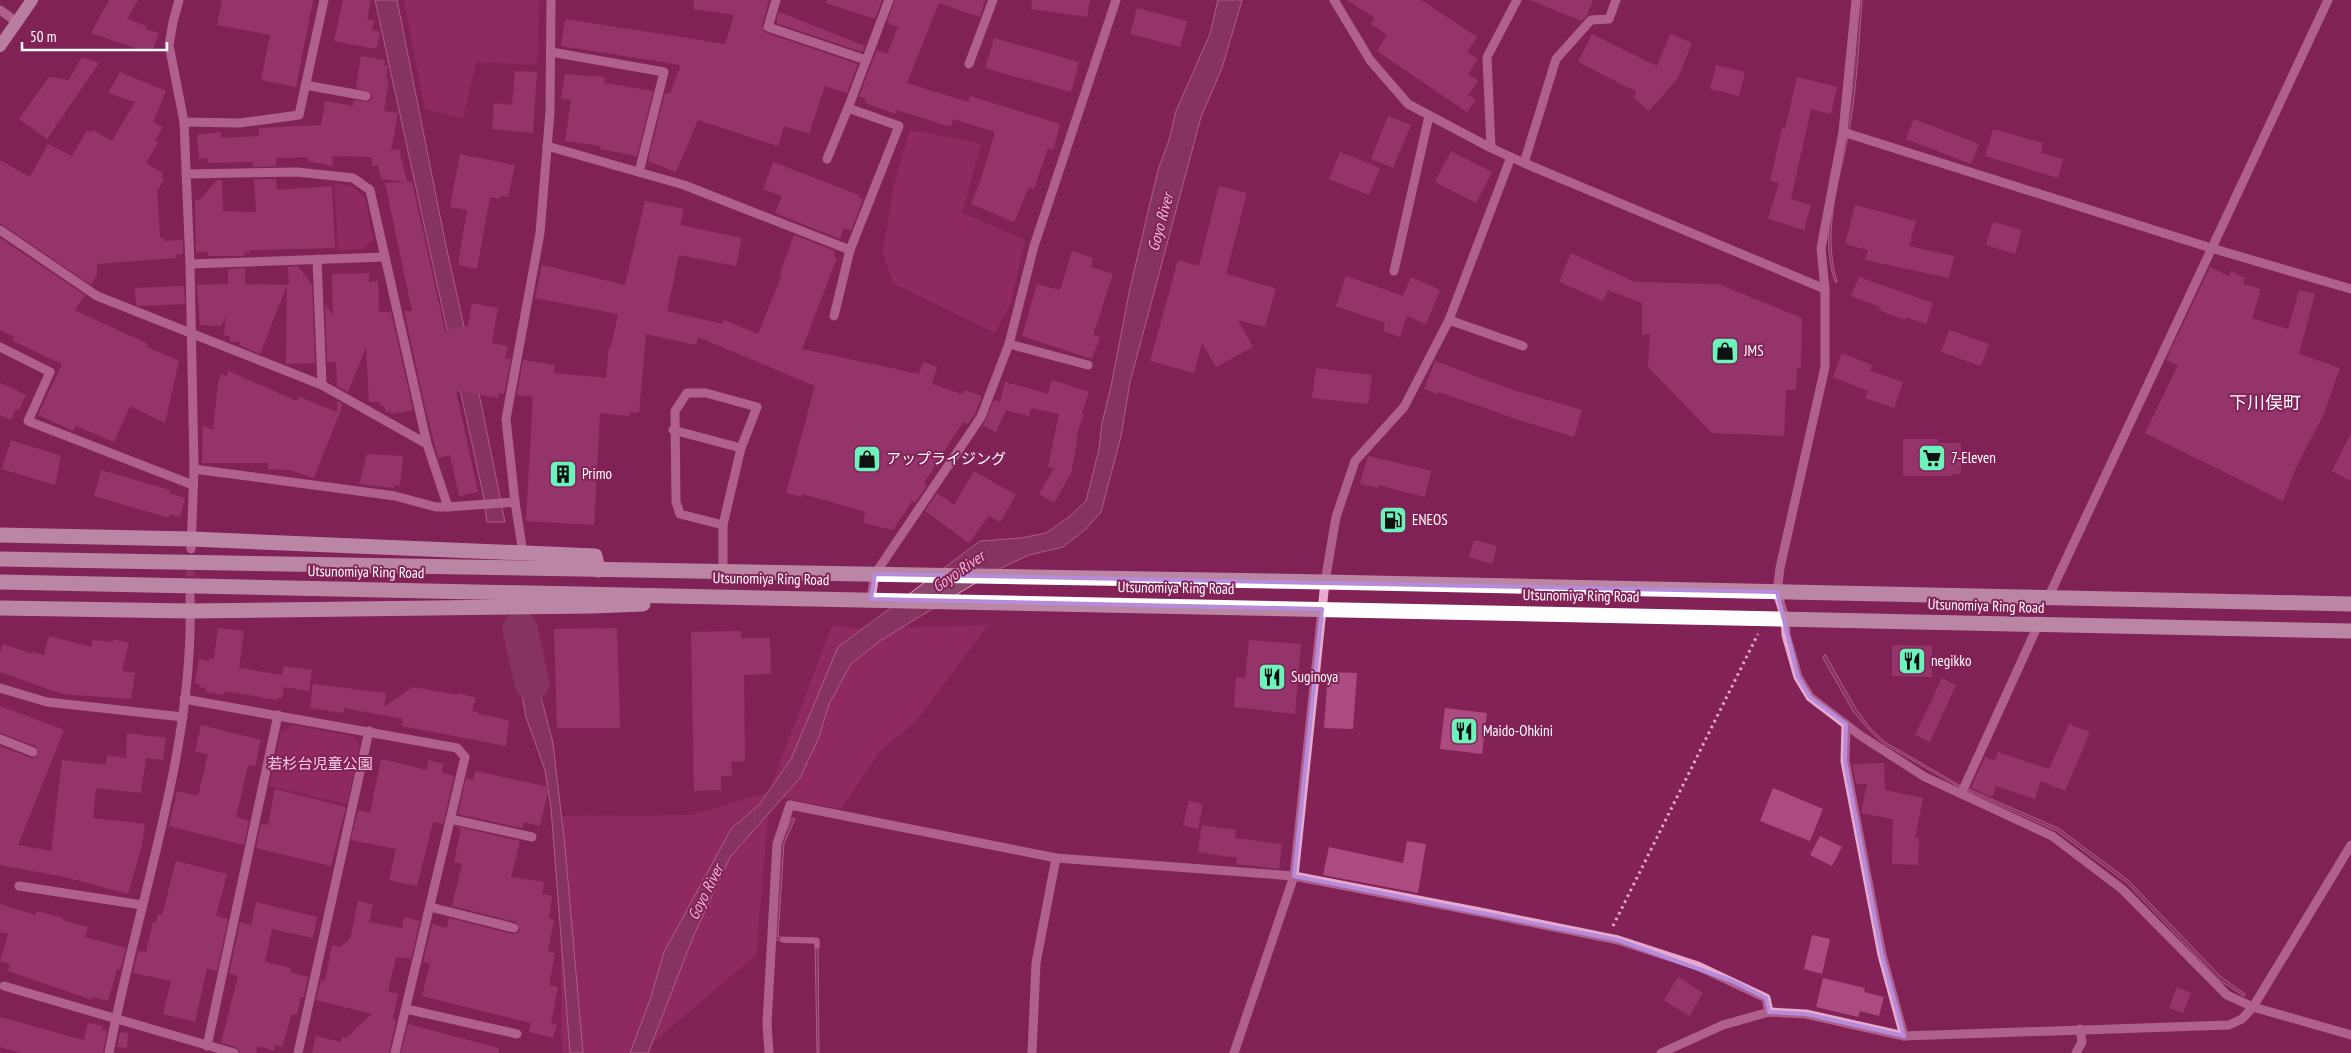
<svg xmlns="http://www.w3.org/2000/svg" width="2351" height="1053" viewBox="0 0 2351 1053" font-family="'PT Sans Narrow','Noto Sans JP',sans-serif">
<rect width="100%" height="100%" fill="#822257"/>
<g fill="#9e3270">
<path d="M404 0H539L537 65 476 62 463 118 425 109Z"/>
<path d="M910 130 981 144 962 213 1025 240 1011 303 995 333 893 283 883 252 894 185Z"/>
<path d="M334 183 354 187 365 198 373 239 363 249 338 250Z"/>
<path d="M832 625 856 629 988 625 916 721 881 750 841 809 783 798 770 792 756 955 652 1043 650 1053H562L559 816 691 815 769 792Z"/>
<path d="M293 725 352 736 360 747 347 804 269 786 281 732Z"/>
</g>
<g fill="#8c476d" stroke="#e99dc9">
<path d="M375 0H397L445 241 481 403 505 522H487L483 494Z"/>
<path d="M1218 0H1242L1222 68 1201 117 1130 382 1121 436 1101 512 1086 529 1063 547 1029 555 999 569 881 640 851 664 829 704 819 737 800 778 730 857 693 937 648 1053H630L651 997 664 952 731 829 759 805 791 759 838 647 980 541 1021 538 1046 533 1069 517 1086 501 1099 449 1102 423 1111 386 1130 288 1158 170 1169 140 1176 111 1210 34Z"/>
<path d="M1859 0H1862C1859 42 1857 84 1850 125 1841 179 1821 227 1837 282H1835C1818 230 1839 177 1847 125 1854 84 1856 42 1859 0Z"/>
<path d="M511 636 531 637 541 697 553 743 565 847 583 1053H570L551 808 545 770 526 717Z"/>
<path d="M1825 654 1856 709 1871 729 1885 742 1959 785 2058 828 2128 880 2221 977 2245 994 2244 996 2219 980 2127 883 2057 831 1959 787 1884 744 1869 730 1853 711 1823 658Z"/>
<path d="M792 818 795 819 784 843 778 937 818 938 819 1053H817L815 940H775L780 844Z"/>
</g>
<g fill="none" stroke-linecap="round" stroke-linejoin="round">
<path stroke="#e99dc9" stroke-width="5.5" d="M783 940 817 941V946"/>
<path stroke="#8c476d" stroke-width="35" d="M520 629 532 683"/>
</g>
<g fill="#ab4b81">
<path d="M109 0H138L127 19 146 26 145 29 159 33 153 50 145 48 144 51 91 33Z"/>
<path d="M222 0H313L296 87 261 80 270 35 217 25Z"/>
<path d="M343 0H371L367 19 374 21 372 30 380 32 376 49 334 41Z"/>
<path d="M694 0H769L762 26 764 32 858 64 847 93 825 86 809 134 784 126 778 146 698 120 676 172 648 161 665 93 670 94 681 65 561 46 565 19 725 44 734 15 693 9Z"/>
<path d="M827 0H882L875 19 826 3Z"/>
<path d="M895 0H985L980 17 939 3 907 83 968 102 970 96 1060 124 1053 150 1048 148 1034 189 1029 187 1014 222 971 204 981 179 995 132 953 119 951 127 897 110 896 114 865 103 866 99 859 96 877 50 887 54 898 27 887 23Z"/>
<path d="M1032 0H1090L1087 17 1031 9Z"/>
<path d="M1347 0H1421L1477 37 1467 52 1478 59 1468 74 1478 81 1468 95 1476 100 1467 112 1377 51 1387 35 1371 24 1375 18Z"/>
<path d="M1530 0H1593L1587 16 1581 21Z"/>
<path d="M1137 8 1187 21 1180 47 1130 34Z"/>
<path d="M779 12 865 46 862 52 776 23Z"/>
<path d="M1592 34 1657 66 1670 34 1692 43 1678 78 1649 111 1633 97 1637 92 1578 62Z"/>
<path d="M994 38 1079 62 1071 92 985 68Z"/>
<path d="M361 56 385 60 384 65 388 66 386 79H389L384 111 398 113 391 151 399 149 407 182H412L446 335 447 330 468 326 472 303 498 308 492 343 508 346 505 358 511 359 504 394 499 393 498 398 456 391 478 492 459 496 450 455 438 458 425 407 404 311H412L385 183 406 182 381 179 378 165 373 166 371 157 332 156 333 166 308 161V157L276 158V166L253 167V162L208 163V158L199 159 197 135 221 132V138L259 136V128L321 125 325 101 353 106 354 100 369 102 372 97 370 92 356 88Z"/>
<path d="M82 57 99 63 47 139 19 119 49 77 69 80Z"/>
<path d="M1716 65 1745 72 1739 96 1710 89Z"/>
<path d="M515 71 537 72 533 133 492 129 494 103 512 105Z"/>
<path d="M120 72 166 91 153 122 163 127 155 140 158 142 146 163 163 173 161 178 164 180 157 191 160 238H164V241L183 240V254L176 255V258L97 264V274L91 285 0 223V160L30 177 48 144 72 156 87 130 92 133 93 130 112 141 135 102 108 93Z"/>
<path d="M565 74 605 77 604 83 653 91 637 156 600 149 601 146 565 141 571 100 561 98Z"/>
<path d="M1797 77 1837 87 1831 114 1811 109 1791 199 1811 205 1804 230 1768 219 1779 183 1770 181 1782 128 1785 129Z"/>
<path d="M1388 116 1411 125 1393 168 1371 159Z"/>
<path d="M1914 119 1979 144 1971 164 1906 139Z"/>
<path d="M1993 129 2043 143 2041 153 2063 159 2058 178 1985 156Z"/>
<path d="M1451 151 1492 172 1476 203 1435 182Z"/>
<path d="M1340 152 1380 168 1369 195 1329 179Z"/>
<path d="M460 154 515 165 508 197 500 196V199L490 197 477 269 458 265 467 210 450 207Z"/>
<path d="M773 162 859 195 858 197 863 199 851 231 844 228 840 239 775 213 782 196 763 189Z"/>
<path d="M254 179H276L277 190 332 186 335 248 249 250 250 252 244 253 245 256H208V252L196 253 195 200H200L217 180H222L223 211 256 212Z"/>
<path d="M1219 186 1247 193 1226 274 1276 288 1265 327 1238 320 1253 347 1216 367 1202 343 1194 373 1150 361 1178 260 1199 266Z"/>
<path d="M645 201 684 209 680 225 742 238 736 266 679 255 667 311 722 324 724 320 758 334 782 274 780 273 794 235 835 251 833 257 837 258 802 349 919 374 923 362 937 367 932 384 962 394 964 390 982 396 975 414 968 424 963 422 924 483 927 486 915 503 912 501 893 530 863 523 865 512 803 494 802 497 786 493 815 386 698 337 696 345 646 334 639 413 630 412V416L600 413 594 525 526 521 533 397 517 395 523 360 555 365 554 373 606 378 609 347H611L618 314 535 298 542 265 625 285Z"/>
<path d="M1855 205 1916 221 1909 246 1954 256 1949 278 1865 260 1868 250 1845 244Z"/>
<path d="M1993 222 2022 230 2015 254 1986 245Z"/>
<path d="M0 238 85 295 76 309 74 310 148 344 147 347 179 361 165 423 130 406 114 442 76 426 73 431 38 415 62 364 13 341 15 337 0 330Z"/>
<path d="M1072 251 1093 258 1091 267 1113 274 1093 335 1100 337 1092 359 1022 336 1037 284 1060 290Z"/>
<path d="M1571 253 1635 282 1718 284 1802 318 1801 368H1797L1796 390H1786L1784 436 1712 433 1648 367 1650 334 1642 335V303L1608 290 1603 301 1559 282Z"/>
<path d="M298 266 312 285 315 363 286 364 287 285 260 354 239 345 240 342H230V336H224L226 316 221 326 200 325 197 285 228 284V269L245 268V284L289 285 288 267Z"/>
<path d="M2210 267 2229 276 2231 271 2245 278 2243 284 2261 289 2252 318 2288 329 2299 290 2315 294 2299 354 2340 368 2323 416 2298 463 2283 501 2145 433 2178 365 2166 360Z"/>
<path d="M369 273V282L378 281 379 312H391L413 410 391 414V411L386 412 384 406H380L379 402H369L366 347 348 392 337 386 336 362H327L325 304 333 315 332 274Z"/>
<path d="M1346 276 1403 296 1411 277 1440 290 1426 324 1407 316 1400 337 1383 331 1385 323 1336 306Z"/>
<path d="M1859 277 1933 303 1926 324 1906 317 1905 320 1879 310 1880 307 1851 296Z"/>
<path d="M184 286 185 304 140 306 136 305 135 288Z"/>
<path d="M1949 330 1989 344 1981 366 1941 352Z"/>
<path d="M1842 353 1872 365 1870 371 1903 382 1894 408 1865 398 1868 391 1833 377Z"/>
<path d="M1435 361 1510 389 1582 410 1574 437 1519 420 1439 392 1438 394 1424 389Z"/>
<path d="M1316 368 1372 375 1368 404 1312 398Z"/>
<path d="M228 371 297 401 300 397 337 412V401L343 404 314 478 290 470 268 469V463H202L203 426 213 430 218 383 221 374 227 376Z"/>
<path d="M1052 380 1089 392 1082 413 1084 414 1076 436 1078 437 1071 473 1054 503 1039 494 1054 468 1048 467 1059 414 1031 408 1029 416 1006 410 996 432 983 426 994 400 1000 402 1005 382 1048 394Z"/>
<path d="M0 383 26 395 19 410 16 409 11 420 0 415Z"/>
<path d="M2351 433V481L2332 471Z"/>
<path d="M1903 439H1938V443H1961V474H1952V476H1903Z"/>
<path d="M11 440 61 456 55 485 2 469Z"/>
<path d="M367 454 403 456 400 486 394 485V488L359 484Z"/>
<path d="M1368 456 1431 471 1425 497 1378 485V488L1360 484Z"/>
<path d="M101 470 170 490 169 493 185 498 180 517 170 514 169 518 94 496Z"/>
<path d="M974 471 1016 495 1000 522 989 516 969 543 925 511 937 493 954 505Z"/>
<path d="M1474 540 1497 546 1492 564 1469 557Z"/>
<path d="M218 628 244 631 239 668 282 675 284 666 312 670 309 691 284 687 282 698H277V700L225 691 224 695 205 692 206 688 200 687V684L195 683 199 659 209 661V658L214 659Z"/>
<path d="M617 628 620 728H557L554 629Z"/>
<path d="M741 631V638H770L771 674 744 675 745 761 731 762 732 776H721V790L694 791 691 632Z"/>
<path d="M49 636 92 647V640L113 642V639L129 643 122 671 135 673 131 699 62 694 0 672V653L3 644 32 654V652L44 655Z"/>
<path d="M1249 640 1301 644 1295 714 1234 707 1236 677 1245 678Z"/>
<path d="M1892 645 1932 646V677L1892 676Z"/>
<path d="M1328 672 1357 673 1353 729 1324 728Z"/>
<path d="M1942 678 1956 685 1930 742 1915 735Z"/>
<path d="M313 684 386 693 384 707 413 687 457 695 458 693 476 698 472 711 478 712V714L509 720 506 746 402 726 403 719 344 708V713L310 708Z"/>
<path d="M0 706 64 730 18 845 51 851 62 760 106 765 107 755 126 758 127 733 166 738 163 760 146 758 141 793 96 788 93 818 145 824 142 845 128 894 65 877 0 865V746L31 758 36 757 39 752 35 746 0 733Z"/>
<path d="M1445 708 1487 713 1482 754 1440 749Z"/>
<path d="M2069 724 2090 732 2065 791 2041 781 2035 799 1996 786 1992 797 1971 788 1985 757 1995 761 1998 752 2049 769Z"/>
<path d="M201 725 261 740 255 766 248 765 236 817 249 821 244 845 169 826 177 791 198 796 208 754 195 752Z"/>
<path d="M381 759 427 770 428 760 443 764 442 773 454 776 443 824 433 822 417 886 389 880 396 849 351 840 358 810 370 813Z"/>
<path d="M1884 763 1885 790 1923 798 1915 838H1919L1918 865 1892 864 1893 819 1861 813 1867 784H1856L1852 764Z"/>
<path d="M475 771 549 787 540 826 524 822 522 828 458 814 466 778 473 780Z"/>
<path d="M1773 788 1823 809 1810 841 1760 821Z"/>
<path d="M275 789 346 807 331 866 256 848 261 824 268 825Z"/>
<path d="M1189 801 1203 804 1198 829 1183 825Z"/>
<path d="M1202 825 1236 830 1235 838 1282 844 1279 869 1236 864 1237 858 1198 852Z"/>
<path d="M455 826 520 841 511 877 544 882 542 894 552 896 549 918 554 920 548 952 555 953 549 985 558 987 551 1023 557 1025 553 1038 529 1032 531 1023 422 996 430 963 423 962 432 924 447 928 449 918 512 934 518 933 520 929 516 922 452 906 462 864 454 862 461 829Z"/>
<path d="M1820 836 1842 847 1832 866 1810 855Z"/>
<path d="M1407 841 1426 844 1418 893 1323 875 1329 847 1403 863Z"/>
<path d="M176 861 227 874 216 916 228 919 217 971 207 968 195 1022 163 1014 171 981 133 973 138 951 146 952 153 922H156L158 914 162 915Z"/>
<path d="M358 901 373 904 369 922 402 928 404 917 420 921 411 959 396 957 388 992 398 994 393 1019 396 1020 389 1053H312L316 1036 341 1042 342 1037 346 1038 372 1014 316 1000 321 980 325 981 332 945 340 947 350 939Z"/>
<path d="M256 902 317 917 313 938 272 929 265 962 291 968 290 972 308 977 304 997H301L297 1015 292 1014 282 1047 275 1045 274 1051 257 1046 256 1053H240L236 1047 221 1043 238 976 229 974 240 922 251 925Z"/>
<path d="M0 904 36 915 37 911 63 918 62 920 88 927 85 937 126 948 120 970 117 969 108 1001 93 997 92 1000 8 971 10 964 0 961 8 934 0 932Z"/>
<path d="M1812 935 1830 939 1822 974 1804 969Z"/>
<path d="M1678 977 1703 993 1689 1016 1664 1000Z"/>
<path d="M1823 978 1865 988 1864 992 1884 997 1879 1016 1860 1011 1858 1017 1816 1007Z"/>
<path d="M2177 987 2191 993 2183 1013 2169 1008Z"/>
<path d="M0 1017 84 1040 88 1023 103 1026 102 1030 107 1031 103 1053H21L0 1047Z"/>
<path d="M408 1024 499 1048 498 1053H401Z"/>
<path d="M120 1032 128 1033 127 1048 117 1047Z"/>
</g>
<g fill="none" stroke-linecap="round" stroke-linejoin="round">
<path stroke="#954370" stroke-width="9" stroke-dasharray="9 4.5" stroke-linecap="butt" d="M190 590 191 558"/>
<path stroke="#e8aacd" stroke-width="3" stroke-dasharray="2.5 4" stroke-linecap="butt" d="M1613 926 1758 634"/>
<g stroke="#e8aacd" stroke-width="9">
<path d="M179 0 173 22 169 45 184 122 190 264 194 469 191 549"/>
<path d="M776 0 768 27 866 60"/>
<path d="M1334 0 1370 60 1408 104 1491 148 1524 163 1825 289"/>
<path d="M1856 0 1843 132 1821 248 1825 289V367L1780 568 1777 592 1785 618 1786 635 1798 677 1810 697 1861 736 1925 777 2052 836 2122 889 2227 995 2253 1007 2351 845"/>
<path d="M0 10 17 22"/>
<path d="M551 52 664 72 639 172"/>
<path d="M969 64 993 0"/>
<path d="M305 85 366 96"/>
<path d="M184 122 240 123 299 115 324 0"/>
<path d="M1843 132 2211 248 2351 289"/>
<path d="M547 146 684 185 850 250 899 126 848 108 889 0"/>
<path d="M1491 148 1487 57 1517 0"/>
<path d="M827 159 848 108"/>
<path d="M1524 163 1556 59 1591 20 1609 19 1616 0"/>
<path d="M186 174 297 172 353 178 370 190 427 444"/>
<path d="M0 230 97 296 322 385 427 444 448 507 515 502 523 553"/>
<path d="M317 259 322 385"/>
<path d="M190 264 385 257"/>
<path d="M1394 271 1429 116"/>
<path d="M834 316 850 250"/>
<path d="M1449 320 1523 346"/>
<path d="M1009 344 1088 365"/>
<path d="M0 347 50 372 28 421 193 485"/>
<path d="M673 430 741 448 723 525V572"/>
<path d="M194 469 395 496 436 507H448"/>
<path d="M515 502 506 419 540 233 550 112 551 0"/>
<path d="M723 525 680 514 676 502 675 411 687 393H706L757 407 741 448"/>
<path d="M2048 598 2328 0"/>
<path d="M871 599 875 574 981 417 1009 344 1034 246 1116 0"/>
<path d="M0 688 47 702 183 717"/>
<path d="M184 699 457 748 465 757 395 1053"/>
<path d="M1846 724 1845 761 1882 955 1904 1036"/>
<path d="M0 739 33 752"/>
<path d="M1961 794 2038 625"/>
<path d="M450 819 532 837"/>
<path d="M19 886 142 905"/>
<path d="M430 907 514 928"/>
<path d="M4 986 234 1053"/>
<path d="M406 1009 517 1034"/>
<path d="M207 1046 278 715"/>
<path d="M109 1053C137 902 195 751 190 596"/>
<path d="M298 1053 369 731"/>
<path d="M769 1053 767 1024 777 844 790 805 1056 858 1294 876 1485 913 1618 940 1698 966 1766 998 1769 1012"/>
<path d="M1032 1053 1036 963 1056 858"/>
<path d="M1234 1053 1294 876 1325 582 1336 517 1355 461 1404 407 1449 320 1511 157"/>
<path d="M1661 1053 1723 1025 1769 1012 1806 1014 1904 1036 2229 1025 2242 1019 2253 1007 2351 1035"/>
<path d="M2076 1053 2082 1042 2080 1029"/>
</g>
<path stroke="#fdecf5" stroke-width="12" d="M0 46 32 0"/>
<g stroke="#fff" stroke-width="15">
<path d="M0 535 191 539 595 556 598 570"/>
<path d="M0 559 1325 582 2351 604"/>
<path d="M0 582 2351 631"/>
<path d="M0 608 190 611 592 606 643 604"/>
</g>
</g>
<path d="M0 0H2351V1053H0ZM875 574 1777 592 1798 677 1810 697 1846 724 1845 761 1882 955 1904 1036 1806 1014 1769 1012 1766 998 1732 981 1618 940 1294 876 1322 609 871 599Z" fill="#822257" fill-opacity=".55" fill-rule="evenodd"/>
<path fill="none" stroke="#b68bdc" stroke-width="4" stroke-linejoin="round" d="M875 574 1777 592 1798 677 1810 697 1846 724 1845 761 1882 955 1904 1036 1806 1014 1769 1012 1766 998 1732 981 1618 940 1294 876 1322 609 871 599Z"/>
<defs>
<g id="shop-square" transform="scale(1.4375)"><rect x="-9" y="-9" width="18" height="18" rx="4" fill="#6cf3bc" stroke="#822257"/><path d="M-5-2.5h2.3a2.7 3.5 0 0 1 5.4 0H5L5.5 6h-11ZM-1.5-2.5h3a1.5 2.3 0 0 0-3 0Z" fill="#111"/></g>
<g id="supermarket-square" transform="scale(1.4375)"><rect x="-9" y="-9" width="18" height="18" rx="4" fill="#6cf3bc" stroke="#822257"/><path d="M-6-5.5h2.5l.6 2H6L4.5 2H-2.5L-4.4-4H-6ZM-1.5 3.2a1.3 1.3 0 1 0 .1 0ZM3 3.2a1.3 1.3 0 1 0 .1 0Z" fill="#111"/></g>
<g id="building-square" transform="scale(1.4375)"><rect x="-9" y="-9" width="18" height="18" rx="4" fill="#6cf3bc" stroke="#822257"/><path d="M-4-6H4V6H1V3H-1V6H-4ZM-2.5-4.3h1.7v1.8h-1.7ZM.8-4.3h1.7v1.8H.8ZM-2.5-1h1.7V.8h-1.7ZM.8-1h1.7V.8H.8Z" fill="#111"/></g>
<g id="fuel-square" transform="scale(1.4375)"><rect x="-9" y="-9" width="18" height="18" rx="4" fill="#6cf3bc" stroke="#822257"/><path d="M-5.5-6h7V0h2V4h1.3V-2.5L3-4.5l.8-.8L6-3V5H2.5V1h-1V6h-7ZM-4.2-4.7v3.2H.2V-4.7Z" fill="#111"/></g>
<g id="restaurant-square" transform="scale(1.4375)"><rect x="-9" y="-9" width="18" height="18" rx="4" fill="#6cf3bc" stroke="#822257"/><path d="M-5-6h1v4h1v-4h1v4h1v-4h1v5L-1.5 .5V6h-2V.5L-5-1ZM5-6V6H3V1.5H1.5Q1.5-4 5-6Z" fill="#111"/></g>
</defs>
<g fill-rule="evenodd">
<use href="#shop-square" x="1725" y="351"/>
<use href="#supermarket-square" x="1932" y="458"/>
<use href="#shop-square" x="867" y="459"/>
<use href="#building-square" x="563" y="474"/>
<use href="#fuel-square" x="1393" y="520"/>
<use href="#restaurant-square" x="1912" y="661"/>
<use href="#restaurant-square" x="1272" y="677"/>
<use href="#restaurant-square" x="1464" y="731"/>
</g>
<g text-anchor="middle" stroke-width="4" stroke-linejoin="round" paint-order="stroke">
<g font-size="15" fill="#fff" stroke="#822257" text-anchor="start">
<text x="1744" y="356">JMS</text>
<text x="1951" y="463">7-Eleven</text>
<text x="886" y="464">アップライジング</text>
<text x="582" y="479">Primo</text>
<text x="1412" y="525">ENEOS</text>
<text x="1931" y="666">negikko</text>
<text x="1291" y="682">Suginoya</text>
<text x="1483" y="736">Maido-Ohkini</text>
</g>
<g font-size="15" fill="#fff" stroke="#822257">
<text transform="translate(366 572) rotate(1)" y="5">Utsunomiya Ring Road</text>
<text transform="translate(771 579) rotate(1)" y="5">Utsunomiya Ring Road</text>
<text transform="translate(1176 588) rotate(1)" y="5">Utsunomiya Ring Road</text>
<text transform="translate(1581 596) rotate(1)" y="5">Utsunomiya Ring Road</text>
<text transform="translate(1986 606) rotate(2)" y="5">Utsunomiya Ring Road</text>
</g>
<g font-size="15" fill="#f6cde5" stroke="#822257">
<text x="320" y="769">若杉台児童公園</text>
</g>
<g font-size="16" font-style="italic" fill="#efb5d7" stroke="#822257">
<text transform="translate(1160 222) rotate(-75)" y="6">Goyo River</text>
<text transform="translate(958 571) rotate(-35)" y="6">Goyo River</text>
<text transform="translate(705 892) rotate(-63)" y="6">Goyo River</text>
</g>
<g font-size="18" fill="#fff" stroke="#822257">
<text x="2265" y="409">下川俣町</text>
</g>
</g>
<path d="M22 42v8h145v-8" fill="none" stroke="#ffffff" stroke-width="2.5"/>
<text x="30" y="42" font-size="15" fill="#ffffff" stroke="#822257" stroke-width="4" paint-order="stroke">50 m</text>
</svg>
